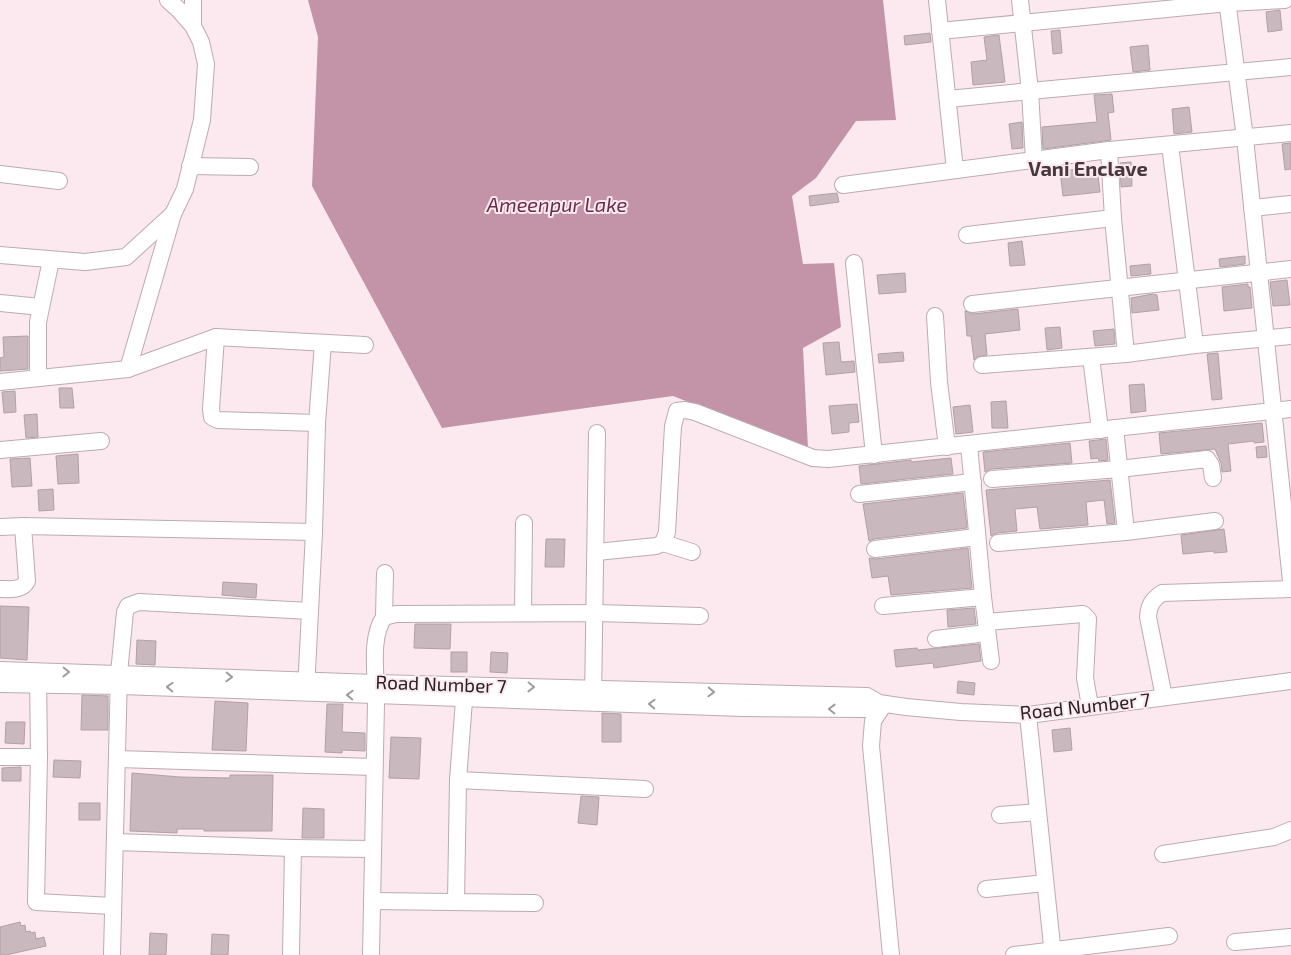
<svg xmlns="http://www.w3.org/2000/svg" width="1291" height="955" viewBox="0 0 1291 955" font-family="'Exo 2',sans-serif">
<rect width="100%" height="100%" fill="#fbe9ef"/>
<path fill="#c394a7" d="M308 0H883L896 120 856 121 816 178 792 196 803 264 834 263 841 327 803 348 808 449 673 396 442 428 312 186 318 37Z"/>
<g fill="#c9b8be" stroke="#b1a0a6">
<path d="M1280 10 1282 30 1268 32 1266 12Z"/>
<path d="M1060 30 1062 53 1053 54 1051 31Z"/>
<path d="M930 33 931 42 905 45 904 36Z"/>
<path d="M999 35 1005 82 973 85 971 62 987 60 984 37Z"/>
<path d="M1148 45 1150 70 1133 72 1130 47Z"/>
<path d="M1112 94 1114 112 1108 113 1111 140 1043 149 1042 127 1097 122 1094 95Z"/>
<path d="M1189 107 1192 132 1174 134 1172 109Z"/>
<path d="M1022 122 1023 148 1012 149 1009 124Z"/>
<path d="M1291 143V169L1285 170 1282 144Z"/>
<path d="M1131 162 1132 186 1121 187 1120 163Z"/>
<path d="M1097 167 1100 192 1063 196 1060 171Z"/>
<path d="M837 193 839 202 810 206 809 196Z"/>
<path d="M1022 241 1025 265 1010 266 1008 243Z"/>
<path d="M1245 256V264L1220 267 1219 259Z"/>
<path d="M1150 264 1151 274 1131 276 1130 266Z"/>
<path d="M905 273 906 292 879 294 877 275Z"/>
<path d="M1287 280 1290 305 1273 306 1270 282Z"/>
<path d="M1248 284V287H1250L1252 308 1224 311 1222 287Z"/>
<path d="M1153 294 1157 295 1159 310 1132 313 1131 298Z"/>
<path d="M1018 309 1020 330 985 334 987 355 977 357 974 360 971 336H967L965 311 973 314Z"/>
<path d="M1060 327 1062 348 1047 350 1045 328Z"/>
<path d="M1114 329 1115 344 1095 346 1093 331Z"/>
<path d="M28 336V369L0 371V358L4 357 3 337Z"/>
<path d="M839 342 841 362 854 361 855 372 826 375 823 343Z"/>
<path d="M903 352 904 361 879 363 878 354Z"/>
<path d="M1218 353 1222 399 1212 400 1207 354Z"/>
<path d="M1144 384 1146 411 1131 413 1129 385Z"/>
<path d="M59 388H72L74 408H60Z"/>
<path d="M15 391 16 412 4 413 2 392Z"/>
<path d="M1006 401 1008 428H992L991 402Z"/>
<path d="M857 404 859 422 849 423V432L832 434 829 406Z"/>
<path d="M970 405 973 432 956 434 953 407Z"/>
<path d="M37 414 38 437 26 438 24 415Z"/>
<path d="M1262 423 1264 442 1254 443V441L1228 444 1231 471 1222 472 1221 463 1215 449 1161 454 1159 433Z"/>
<path d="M1106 439 1108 460 1099 461 1098 458 1091 459 1089 441Z"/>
<path d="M1070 443 1072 463 991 469 985 472 983 452Z"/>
<path d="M1266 446 1267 457 1257 458 1256 447Z"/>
<path d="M78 454 79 483 58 484 56 456Z"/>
<path d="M30 458 32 486 12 487 10 459Z"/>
<path d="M951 458 953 474 861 484 859 466 911 460V462Z"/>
<path d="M1110 480 1115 523 1107 524 1104 500 1086 502 1088 525 1040 529 1037 507 1015 509 1017 531 997 533 991 536 986 490Z"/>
<path d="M53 489 54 510 39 511 38 490Z"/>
<path d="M963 493 967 528 874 539 869 541 863 504Z"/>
<path d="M1224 529 1227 552 1214 553V551L1183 554 1181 535Z"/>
<path d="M546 539H565L564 567H545Z"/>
<path d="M968 548 972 588 891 595 888 576 872 578 869 558 876 559Z"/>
<path d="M223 582 257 584 256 598 222 595Z"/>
<path d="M0 606 29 607 27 660 0 658Z"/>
<path d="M974 608 976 624 948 627 947 610Z"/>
<path d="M415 624H451L450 649 414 648Z"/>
<path d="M137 640 156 641 155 665 136 664Z"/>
<path d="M979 644 981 661 934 668 933 663 896 667 894 650 917 648 918 650Z"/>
<rect x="451" y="652" width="16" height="20"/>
<path d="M491 652 508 653 507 673 490 672Z"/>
<path d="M958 681 975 683 974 695 957 693Z"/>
<path d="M82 695 108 696V730H81Z"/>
<path d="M215 701 248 703 246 751 212 750Z"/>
<path d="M327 704H343L342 732 365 733V751L342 750V753L325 752Z"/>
<path d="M602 713 621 714V742H602Z"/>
<path d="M6 722H25L24 744 5 743Z"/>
<path d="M1070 728 1072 750 1054 752 1052 730Z"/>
<path d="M391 737 421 738 419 779 389 778Z"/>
<path d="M54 760 81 761 80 778 53 777Z"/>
<path d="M21 767V781H2V768Z"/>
<path d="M132 773 180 777 230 778V775H273L272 831H204V829H177V833L130 831Z"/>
<path d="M581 796 599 797 597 825 578 823Z"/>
<rect x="79" y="803" width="21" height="17"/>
<path d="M303 808 324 809V838H302Z"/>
<path d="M20 922 21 926 25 925 26 932 30 931 31 933 35 932 36 939 44 937 46 946 6 955H0V927Z"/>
<path d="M150 933 167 934 166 955H149Z"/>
<path d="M212 934 229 935 228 955H211Z"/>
</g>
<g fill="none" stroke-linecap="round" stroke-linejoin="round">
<g stroke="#bcabb1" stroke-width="18">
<g id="minor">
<path d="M193 0V26"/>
<path d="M937 0 955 170"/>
<path d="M1020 0 1030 91 1291 67"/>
<path d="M1227 0 1245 138 1291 581"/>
<path d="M940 31 1228 3 1285 0"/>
<path d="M948 99 1030 91 1034 161"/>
<path d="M1170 145 1195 345"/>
<path d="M1109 150 1113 218 1126 354"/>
<path d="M190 166 250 167"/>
<path d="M0 174 59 181"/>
<path d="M843 185 1109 150 1291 133"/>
<path d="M1252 208 1291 204"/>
<path d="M967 235 1113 218"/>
<path d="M0 255 85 262 126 257 173 214"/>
<path d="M854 263 874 455"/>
<path d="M0 303 41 307"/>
<path d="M972 304 1291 269"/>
<path d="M935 316 939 382 947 447"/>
<path d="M216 337 211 409 212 417 218 420 317 423"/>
<path d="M1091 357 1100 430"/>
<path d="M982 365 1126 354 1195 345 1291 336"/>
<path d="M128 369 173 214 185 189 202 120 206 64 201 42 193 26 179 10 168 0"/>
<path d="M38 378V322L51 260"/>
<path d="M0 382 128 369 216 337 365 345"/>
<path d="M1115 428 1126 532"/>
<path d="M969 445 983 597 991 661"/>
<path d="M0 450 101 441"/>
<path d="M992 479 1119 469 1207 459 1211 465 1213 478"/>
<path d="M859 494 973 482"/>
<path d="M0 527 23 526 314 532"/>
<path d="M663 543 692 552"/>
<path d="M998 543 1126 532 1215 521"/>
<path d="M875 549 977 537"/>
<path d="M597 552 656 546 663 543 667 532 673 426 677 411 685 410 695 412 813 458 828 459 1291 409"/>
<path d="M0 589C10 589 22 591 27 581L23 526"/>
<path d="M883 606 983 597"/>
<path d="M523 613 524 523"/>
<path d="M384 617 385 573"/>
<path d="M986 622 1083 614 1088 619 1085 678 1090 706"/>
<path d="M936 639 987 633"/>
<path d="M0 670 376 683 867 696 879 703 906 707 961 712 1028 715 1291 681"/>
<path d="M38 674 39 757 36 902 113 906"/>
<path d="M0 684 120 686 743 708 867 709 879 703"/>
<path d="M306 690 314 532 317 423 323 343"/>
<path d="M1164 697 1148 617C1149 605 1152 600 1162 593L1291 589"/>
<path d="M593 700 597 433"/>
<path d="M884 704 873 721 871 746 891 955"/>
<path d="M1028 715 1053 955"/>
<path d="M0 757H39"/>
<path d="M118 759 374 767"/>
<path d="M458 780 645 789"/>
<path d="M1000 815 1038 812"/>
<path d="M115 842 293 848 372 849"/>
<path d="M1163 854 1274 837 1291 830"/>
<path d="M986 889 1045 883"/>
<path d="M373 901 535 903"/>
<path d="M456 901 458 780 465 687"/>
<path d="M1235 942 1291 937"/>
<path d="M112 955 119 673 125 612 128 606 139 602 310 611"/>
<path d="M291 955 293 848"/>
<path d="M371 955C373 871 374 787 376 703 377 675 369 640 384 617L396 614 596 613 700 616"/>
<path d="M1014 955 1169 936"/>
</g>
</g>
<use href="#minor" stroke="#fff" stroke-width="16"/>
</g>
<defs><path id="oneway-chevron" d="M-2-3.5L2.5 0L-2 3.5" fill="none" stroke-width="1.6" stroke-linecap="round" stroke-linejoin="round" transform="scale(1.25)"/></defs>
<g stroke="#9e9c9c">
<use href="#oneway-chevron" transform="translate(66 672) rotate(1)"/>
<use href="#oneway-chevron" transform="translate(229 677) rotate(2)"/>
<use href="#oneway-chevron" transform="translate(170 687) rotate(-178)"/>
<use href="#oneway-chevron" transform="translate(531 687) rotate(1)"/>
<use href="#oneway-chevron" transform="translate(711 692) rotate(2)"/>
<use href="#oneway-chevron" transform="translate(350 695) rotate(-178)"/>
<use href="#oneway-chevron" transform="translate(652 704) rotate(-178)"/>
<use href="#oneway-chevron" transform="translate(832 709) rotate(-179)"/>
</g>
<g text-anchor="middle" stroke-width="4" stroke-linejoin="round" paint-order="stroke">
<g font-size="19" fill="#282224" stroke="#fbe9ef">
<text transform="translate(441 684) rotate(2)" y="7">Road Number 7</text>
<text transform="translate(1085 706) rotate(-6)" y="7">Road Number 7</text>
</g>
<g font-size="20" font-weight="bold" fill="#46383d" stroke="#fbe9ef">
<text x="1088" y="176">Vani Enclave</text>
</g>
<g font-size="20" font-style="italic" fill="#682d49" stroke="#fbe9ef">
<text x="557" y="212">Ameenpur Lake</text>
</g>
</g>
</svg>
